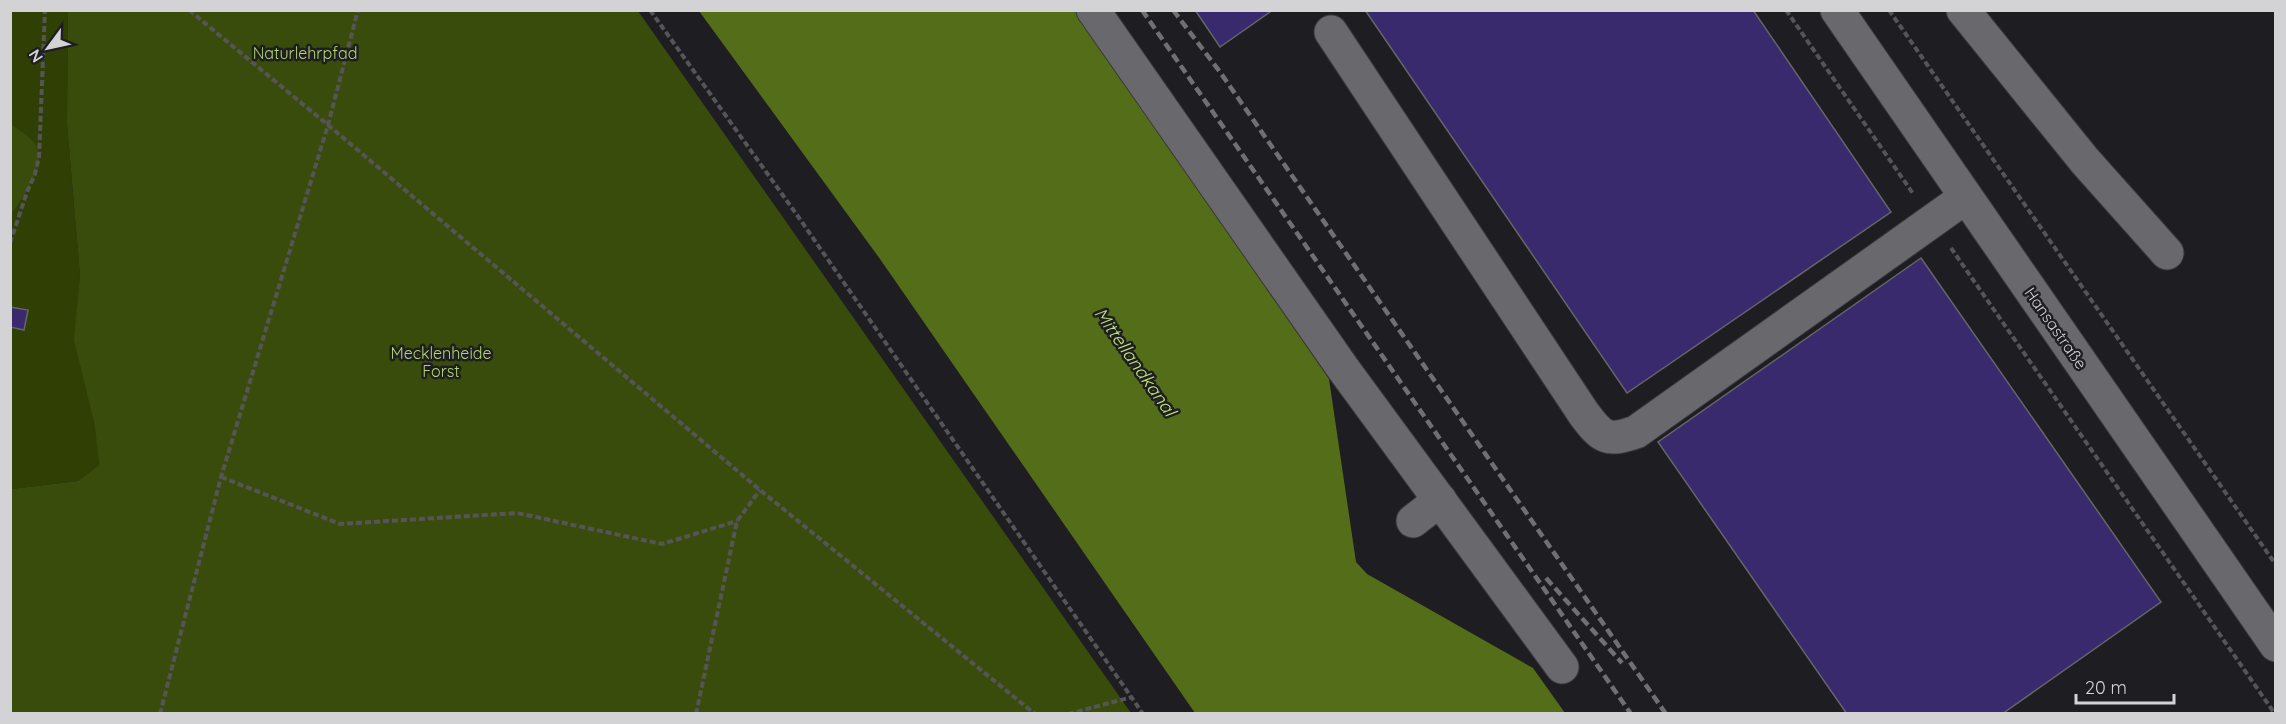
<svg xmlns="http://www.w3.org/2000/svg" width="2286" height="724" viewBox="0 0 2286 724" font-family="Quicksand,sans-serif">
<rect width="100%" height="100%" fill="#1e1e22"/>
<path fill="#304004" d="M10 11H68L67 124 80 275 77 315 96 426 99 465 78 481 11 489V215L27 192 35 174 25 135 11 124Z"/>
<g fill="#3a4c0b">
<path d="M68 11H638L1131 713H11V489L78 481 99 465 95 426 74 340 80 275 67 124Z"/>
<path d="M11 124C19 130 31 137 36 146 48 166 22 199 11 215Z"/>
</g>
<path fill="#546d18" d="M699 11H1075L1329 379 1356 562 1367 574 1533 668 1565 713H1195L880 259Z"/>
<g fill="#392a6e" stroke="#656569" stroke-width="1.5">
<path d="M1195 10H1273L1220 47Z"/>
<path d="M1365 10H1753L1891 212 1627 393Z"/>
<path d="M1921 258 2161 602 2002 714H1847L1658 442Z"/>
<path d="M10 307 28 310 24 330 10 327Z"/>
</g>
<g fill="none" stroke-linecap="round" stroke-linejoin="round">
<g stroke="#39383b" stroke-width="35">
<g id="minor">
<path d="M1093 10 1342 367 1562 667"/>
<path d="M1837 10 2276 645"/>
<path d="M1963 10 2085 161 2167 253"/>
<path d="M1331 32 1584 414C1602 438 1607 442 1636 432L1966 197"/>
<path d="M1413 521 1440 500"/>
</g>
</g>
<g stroke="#555558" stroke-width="4" stroke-dasharray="6 3" stroke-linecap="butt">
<path d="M189 10 328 125 760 490 1035 714"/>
<path d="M650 10 797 215 1143 714"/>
<path d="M1786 10 1914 195"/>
<path d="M1889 10 2276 565"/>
<path d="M10 243 27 192 35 174 39 157 45 10"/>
<path d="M1951 248 2275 714"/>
<path d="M221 477 340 524 517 513 662 544 737 521"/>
<path d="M160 714 221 477 328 125 358 10"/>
<path d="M696 714 737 521 760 490"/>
<path d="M1068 714 1132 697"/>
</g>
<use href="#minor" stroke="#69696d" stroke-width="33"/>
<g stroke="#707073" stroke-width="4.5" stroke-dasharray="9 4.5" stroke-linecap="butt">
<path d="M1142 10 1631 714"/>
<path d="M1173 10 1220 72 1666 714"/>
<path d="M1546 578 1622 663"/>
</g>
</g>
<g text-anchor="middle" stroke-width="5" stroke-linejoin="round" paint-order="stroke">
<g font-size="16" fill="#b2d76a" stroke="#1e1e22">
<text x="305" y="59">Naturlehrpfad</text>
<text x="441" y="359">Mecklenheide<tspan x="441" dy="18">Forst</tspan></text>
</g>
<g font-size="16" fill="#d3d2d5" stroke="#1e1e22">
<text transform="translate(2056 328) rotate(55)" y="6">Hansastraße</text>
</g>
<g font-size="18" font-style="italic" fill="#c1e679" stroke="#1e1e22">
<text transform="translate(1135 362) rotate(55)" y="6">Mittellandkanal</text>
</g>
</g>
<rect width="2286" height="724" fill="none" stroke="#d3d2d5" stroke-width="24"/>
<g transform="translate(48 48) rotate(237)" stroke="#1e1e22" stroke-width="4.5" paint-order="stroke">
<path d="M0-4.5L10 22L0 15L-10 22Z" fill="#d3d2d5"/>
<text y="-9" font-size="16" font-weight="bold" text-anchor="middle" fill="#d3d2d5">N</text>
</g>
<path d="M2076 694v9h98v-9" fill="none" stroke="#d3d2d5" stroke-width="3"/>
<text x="2085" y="694" font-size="18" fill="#d3d2d5" stroke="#1e1e22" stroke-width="4.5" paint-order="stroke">20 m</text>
</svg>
